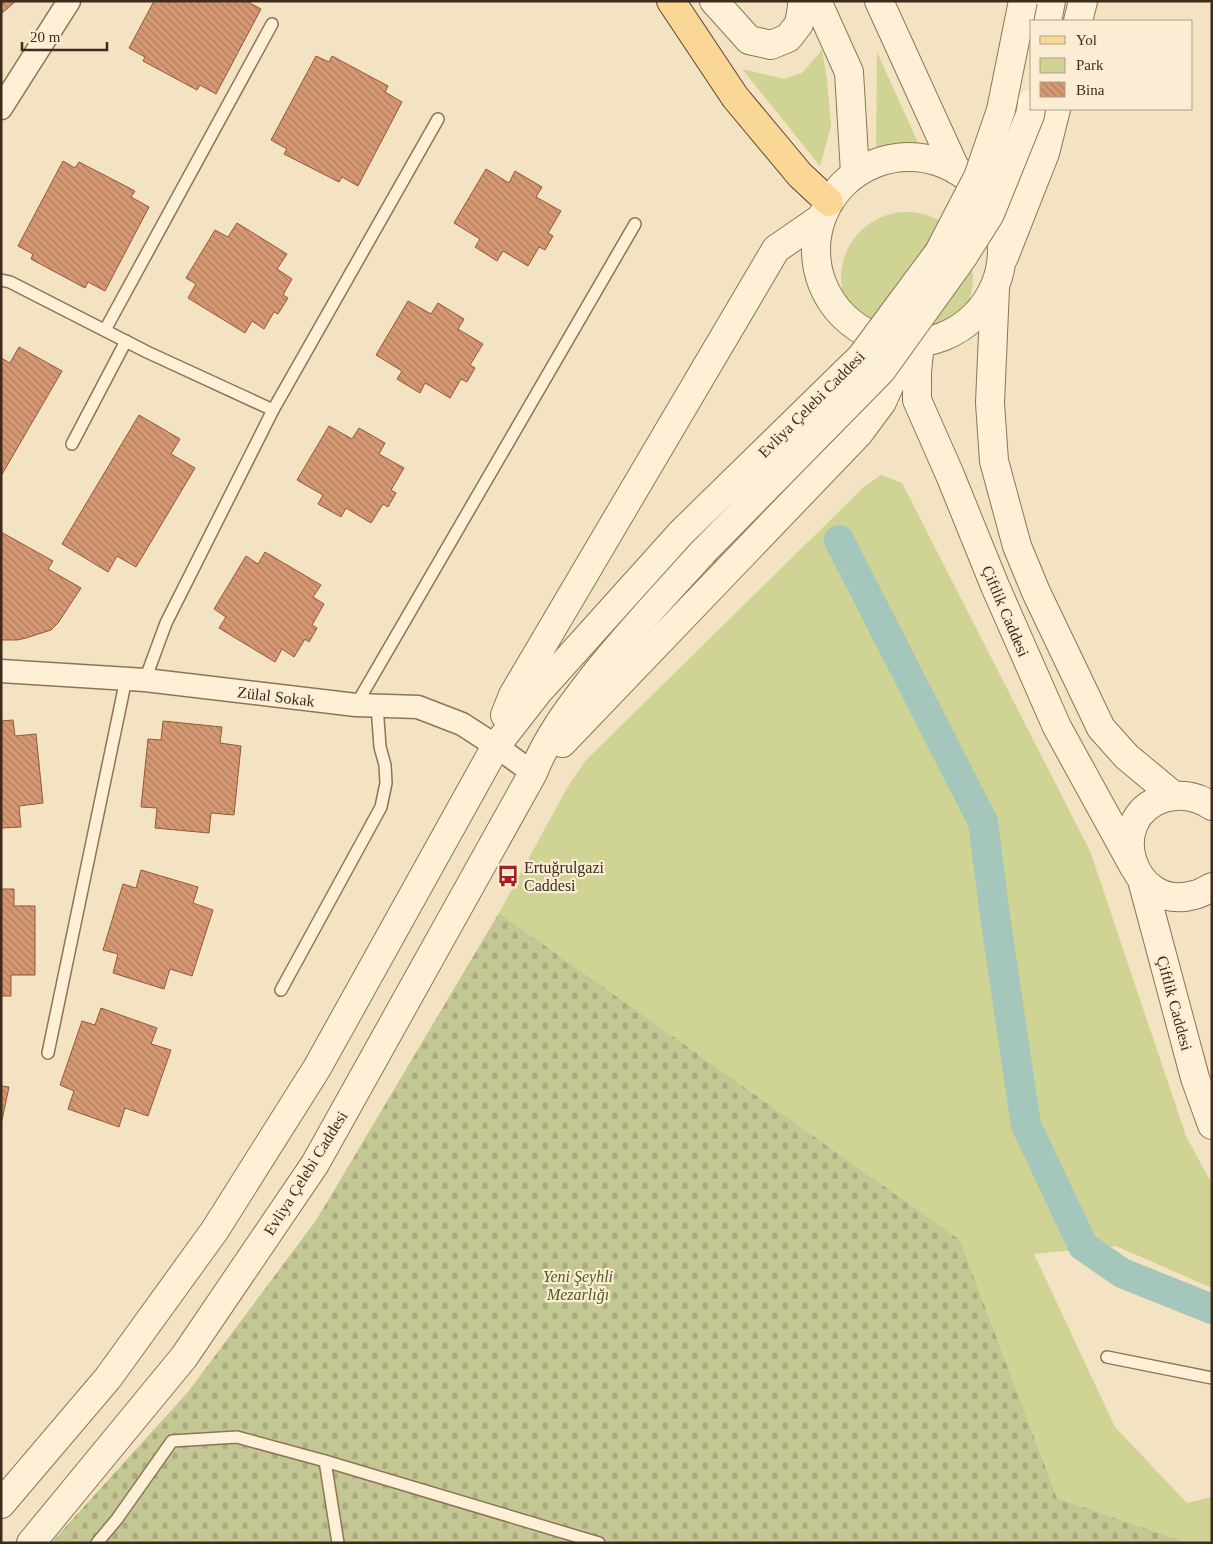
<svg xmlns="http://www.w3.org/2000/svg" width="1213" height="1544" viewBox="0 0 1213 1544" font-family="Georgia,serif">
<defs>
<pattern id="cemetery-stones" width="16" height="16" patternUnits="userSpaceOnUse" patternTransform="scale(1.25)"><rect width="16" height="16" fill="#c3c794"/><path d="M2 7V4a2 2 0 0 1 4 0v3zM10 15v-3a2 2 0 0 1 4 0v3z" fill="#a9ab7f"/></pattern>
<pattern id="building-back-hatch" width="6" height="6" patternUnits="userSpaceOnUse" patternTransform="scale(1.25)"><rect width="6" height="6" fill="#d69873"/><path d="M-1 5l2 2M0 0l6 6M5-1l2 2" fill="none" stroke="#af7c5e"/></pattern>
</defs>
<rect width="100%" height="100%" fill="#f3e3c2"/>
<g fill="#cfd394">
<path d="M822 50 827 79 831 126 820 166 742 69 784 79 802 73Z"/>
<path d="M877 52 919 145 876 152Z"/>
<circle cx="907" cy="278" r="66"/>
<path d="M881 475 902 483 1090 851 1186 1136 1212 1184V1288L1116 1246 1034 1254 1115 1427 1187 1503 1212 1497V1543H1188L1057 1498 960 1240 499 913 567 788 586 760 865 486Z"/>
</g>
<path fill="url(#cemetery-stones)" d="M499 913 960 1240 1057 1498 1188 1543H51L188 1392 317 1219Z"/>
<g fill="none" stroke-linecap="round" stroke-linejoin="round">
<path stroke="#a5c6bb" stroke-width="30" d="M839 540 983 822 996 923 1026 1125 1083 1246 1122 1273 1212 1309"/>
</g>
<g fill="url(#building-back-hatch)" stroke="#935939">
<path d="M1 1H16L1 14Z"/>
<path d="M154 1H246L261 9 216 94 200 85 197 90 143 61 145 57 129 48Z"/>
<path d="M316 56 329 62 332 56 388 86 385 92 402 102 358 186 342 177 339 182 284 154 287 149 271 140Z"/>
<path d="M63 161 75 168 79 162 135 191 131 197 149 207 105 291 88 282 85 288 31 259 33 254 18 246Z"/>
<path d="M486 169 509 183 515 171 542 187 536 197 561 211 548 233 553 236 545 250 539 247 528 266 503 251 497 261 475 247 480 239 454 223Z"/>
<path d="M237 223 287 254 277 269 292 279 283 295 288 298 278 314 274 312 264 329 252 321 245 333 188 298 196 284 186 278 215 230 228 237Z"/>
<path d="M408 301 431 314 438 303 464 319 458 329 483 344 470 365 475 368 467 382 461 379 450 398 425 383 420 393 397 379 402 371 376 355Z"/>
<path d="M19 347 62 371 1 476V358L10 363Z"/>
<path d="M139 415 180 439 171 454 195 468 136 567 117 556 108 572 62 544Z"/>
<path d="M329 426 352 439 359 428 385 443 379 454 404 468 391 490 396 493 388 507 383 504 371 523 346 508 341 517 318 504 323 495 297 480Z"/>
<path d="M1 532 53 561 48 569 81 588 58 623 51 630 26 638 17 640H1Z"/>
<path d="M265 552 321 585 313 597 324 604 312 625 317 628 309 642 305 639 294 657 282 649 275 662 219 628 226 617 214 609 246 556 258 564Z"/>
<path d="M13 720 15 736 36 734 43 803 19 806 21 827 1 828V721Z"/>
<path d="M163 721 222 727 220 743 241 746 234 815 211 813 209 833 155 828 157 808 141 807 148 739 161 740Z"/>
<path d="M141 870 198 887 193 903 213 910 192 976 170 969 164 989 113 973 118 954 103 950 123 884 136 888Z"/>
<path d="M1 889H14V906H35V975H11V996H1Z"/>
<path d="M101 1008 157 1028 151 1044 171 1050 148 1116 125 1108 119 1127 68 1109 74 1091 60 1085 82 1021 95 1025Z"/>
<path d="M1 1086 9 1087 1 1125Z"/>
</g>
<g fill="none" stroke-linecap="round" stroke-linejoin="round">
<g stroke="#907356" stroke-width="14">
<g id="service">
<path d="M1 280 10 282 147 352 273 410"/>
<path d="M105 330 272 24"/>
<path d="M72 444 126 341"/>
<path d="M145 680 166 623 273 410 438 119"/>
<path d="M356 705 635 224"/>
<path d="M281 990 381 807 386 783 385 765 380 747 377 706"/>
<path d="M48 1053 126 679"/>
<path d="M1107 1357 1212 1378"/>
<path d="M97 1543 117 1519 172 1441 237 1437 325 1461"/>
<path d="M338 1543 325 1461 599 1543"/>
</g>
</g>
<g stroke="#907356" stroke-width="25">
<g id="minor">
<path d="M1 108 69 1"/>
<path d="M1 671 145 680 356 705 418 707 462 724 496 746 533 773"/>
</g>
</g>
<g stroke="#907356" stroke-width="30">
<g id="tertiary">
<path d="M714 1 749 40 771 45 788 38 799 24 802 7V1"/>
<path d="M817 1 849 72 855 173"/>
<path d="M879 1 956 170"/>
<path d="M1047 21 1051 1"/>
<path d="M1078 21 1083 1"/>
<circle cx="909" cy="250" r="93"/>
<path d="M1004 257 1045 153 1056 109"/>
<path d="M995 288 990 403 994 461 1017 546 1036 592 1101 728 1127 757 1173 795"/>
<path d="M920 342 917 372V400L950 475 995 586 1057 727 1134 867"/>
<path d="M505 715 513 695 776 249 821 218"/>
<path d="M562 743 859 433 882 402 907 346"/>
<path d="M1212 806C1197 796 1182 793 1164 798 1102 818 1132 913 1194 895 1200 894 1206 890 1212 887"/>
<path d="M1142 880 1195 1078 1212 1125"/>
<path d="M1 1504 108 1378 215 1230 317 1068 496 746 538 692 681 533"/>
<path d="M31 1543 184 1357 315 1164 533 773C547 737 570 707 594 676 628 633 666 593 703 552"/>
</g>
</g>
<g stroke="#5e412b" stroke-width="30">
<path id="primary" d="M671 1 735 97 800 175 829 202"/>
</g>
<use href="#service" stroke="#fdf0d7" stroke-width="11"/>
<use href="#minor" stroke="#fdf0d7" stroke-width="22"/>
<use href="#tertiary" stroke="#fdf0d7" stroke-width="28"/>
<use href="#primary" stroke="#fbd796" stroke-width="28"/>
<g stroke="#907356" stroke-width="30" stroke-linecap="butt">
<g id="tertiary-bridge">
<path d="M681 533 861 357 939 252 978 177 1001 110 1023 1"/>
<path d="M703 552 881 371 963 257 990 214 1030 115 1032 103"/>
</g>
</g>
<use href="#tertiary-bridge" stroke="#fdf0d7" stroke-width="28"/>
</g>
<defs>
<g id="bus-bare" transform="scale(1.725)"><path d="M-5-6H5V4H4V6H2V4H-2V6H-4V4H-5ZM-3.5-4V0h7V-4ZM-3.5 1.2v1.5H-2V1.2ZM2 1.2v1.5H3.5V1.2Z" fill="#a71f25" stroke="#faedd3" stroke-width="2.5" paint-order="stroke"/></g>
</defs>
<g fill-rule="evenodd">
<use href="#bus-bare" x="508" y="876"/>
</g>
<g text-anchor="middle" stroke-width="4.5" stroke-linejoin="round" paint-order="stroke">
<g font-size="16" fill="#3e2b1c" stroke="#faedd3">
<text transform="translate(811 404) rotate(-45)" y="6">Evliya Çelebi Caddesi</text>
<text transform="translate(1006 611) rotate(67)" y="6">Çiftlik Caddesi</text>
<text transform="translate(276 696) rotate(7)" y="6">Zülal Sokak</text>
<text transform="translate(1175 1003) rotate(75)" y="6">Çiftlik Caddesi</text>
<text transform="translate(305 1173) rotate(-58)" y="6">Evliya Çelebi Caddesi</text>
</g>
<g font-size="16" fill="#3e2b1c" stroke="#faedd3" text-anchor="start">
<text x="524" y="873">Ertuğrulgazi<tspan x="524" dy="18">Caddesi</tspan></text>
</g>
<g font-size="16" font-style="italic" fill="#505d20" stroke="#faedd3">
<text x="578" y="1282">Yeni Şeyhli<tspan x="578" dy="18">Mezarlığı</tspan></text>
</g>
</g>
<rect width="1213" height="1544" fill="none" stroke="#3e2b1c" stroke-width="5"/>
<rect x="1030" y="20" width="162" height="90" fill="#faedd3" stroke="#af9f8a"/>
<rect x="1040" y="36" width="25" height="8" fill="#fbd796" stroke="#af9f8a"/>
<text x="1076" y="45" font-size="15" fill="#3e2b1c">Yol</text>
<rect x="1040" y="58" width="25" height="15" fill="#cfd394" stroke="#af9f8a"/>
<text x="1076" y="70" font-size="15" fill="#3e2b1c">Park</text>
<rect x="1040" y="82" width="25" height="15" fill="url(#building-back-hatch)" stroke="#af9f8a"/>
<text x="1076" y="95" font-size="15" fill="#3e2b1c">Bina</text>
<path d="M22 42v8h85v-8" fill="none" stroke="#3e2b1c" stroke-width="2.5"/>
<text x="30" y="42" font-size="15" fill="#3e2b1c" stroke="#faedd3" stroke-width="4" paint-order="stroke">20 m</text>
</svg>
